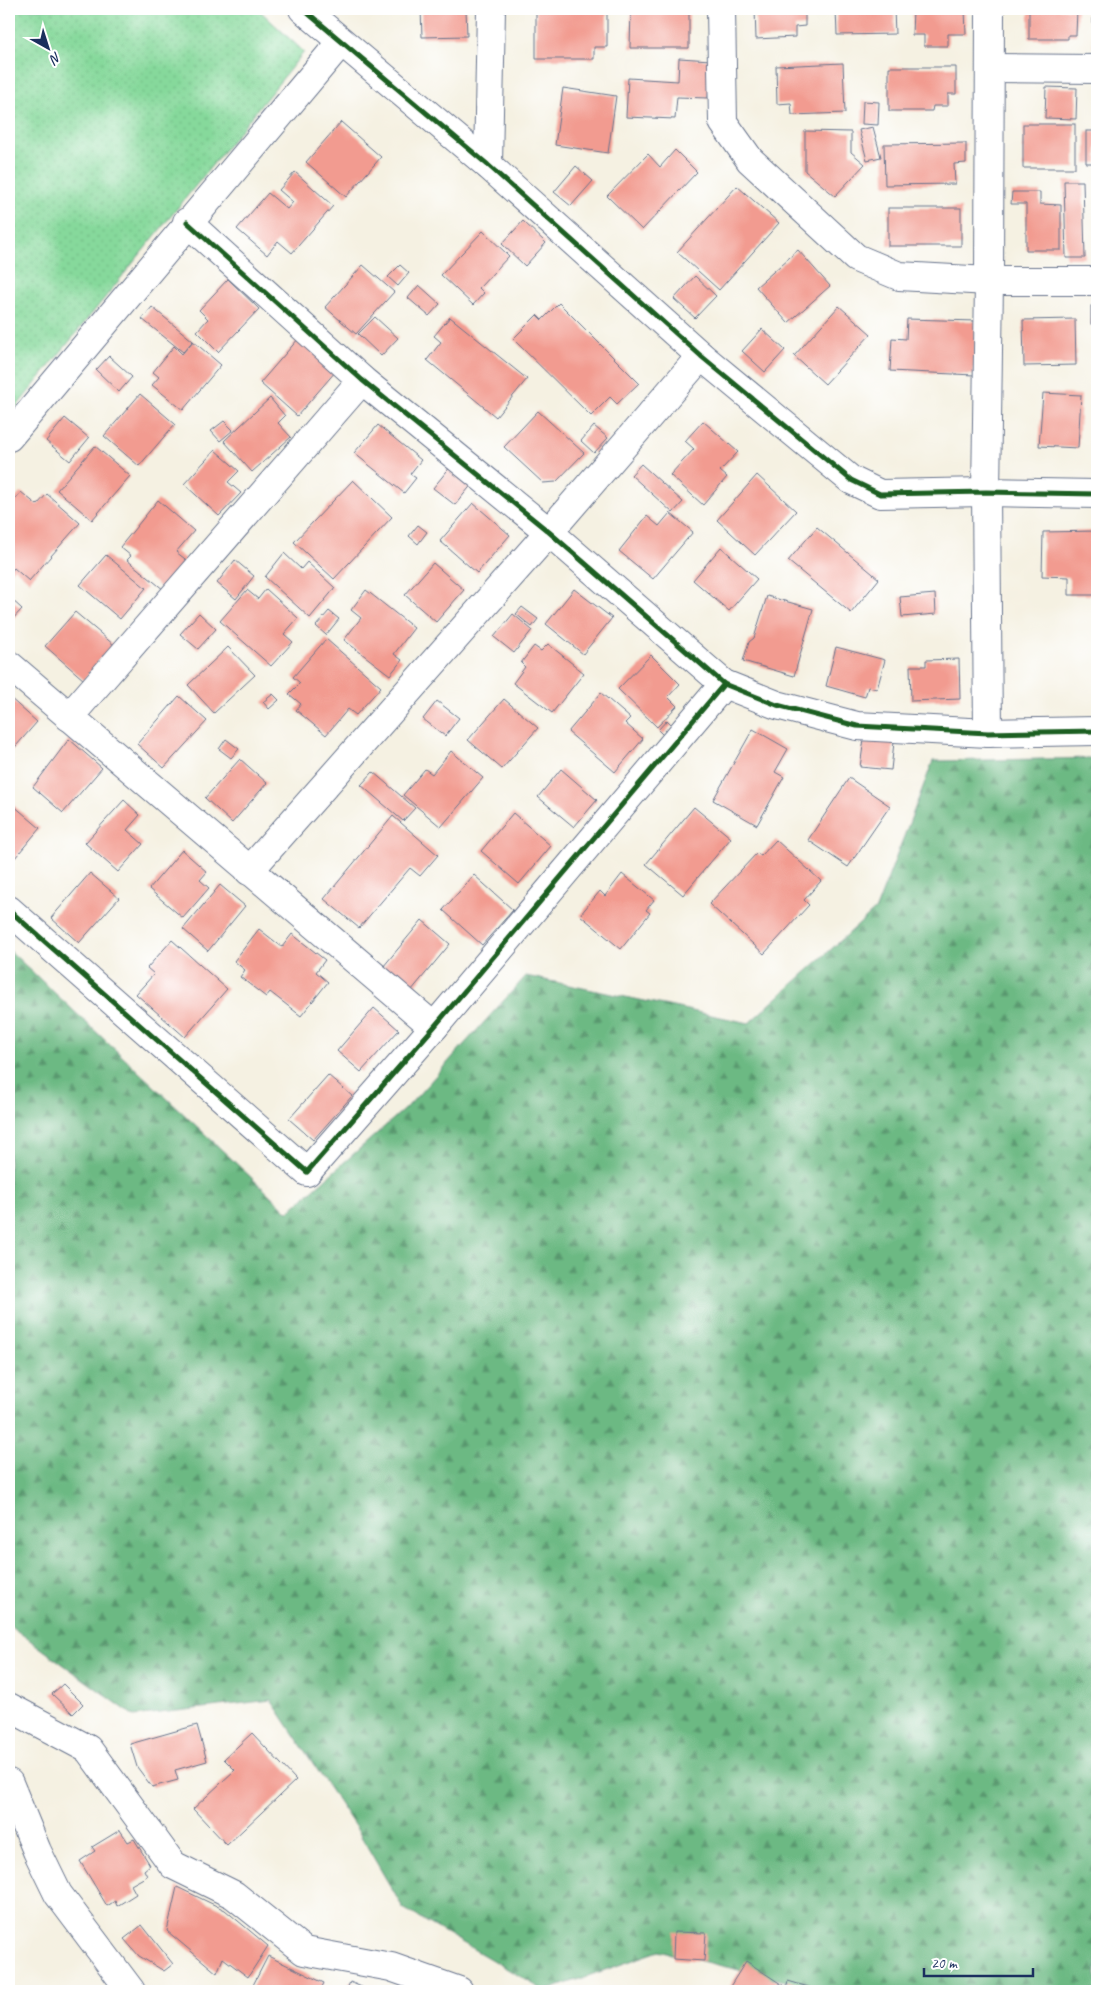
<svg xmlns="http://www.w3.org/2000/svg" width="1106" height="2000" viewBox="0 0 1106 2000" font-family="Caveat,sans-serif">
<defs>
<pattern id="grass-dots" width="8" height="8" patternUnits="userSpaceOnUse" patternTransform="scale(1.25)"><rect width="8" height="8" fill="#86d99b"/><path d="M2 2h.1M6 6h.1" fill="none" stroke="#73bb88" stroke-width="1.8" stroke-linecap="round"/></pattern>
<pattern id="forest-firs" width="22" height="20" patternUnits="userSpaceOnUse" patternTransform="scale(1.25)"><rect width="22" height="20" fill="#6cb983"/><path d="M5 1l3.5 6h-7zM16 11l3.5 6h-7z" fill="#58976e"/></pattern>
</defs>
<rect width="100%" height="100%" fill="#fff"/>
<filter id="ink" filterUnits="userSpaceOnUse"><feTurbulence type="fractalNoise" baseFrequency=".02" numOctaves="2"/><feDisplacementMap in="SourceGraphic" scale="10" xChannelSelector="R" yChannelSelector="G"/><feConvolveMatrix kernelMatrix="1 2 1 2 8 2 1 2 1" color-interpolation-filters="sRGB"/></filter>
<filter id="wash" filterUnits="userSpaceOnUse"><feTurbulence type="fractalNoise" baseFrequency=".0096" numOctaves="4" result="noise"/><feDisplacementMap in="SourceGraphic" scale="20" xChannelSelector="R" yChannelSelector="G"/><feGaussianBlur stdDeviation="1.12" result="paint"/><feColorMatrix in="noise" values="0 0 0 0 0 0 0 0 0 0 0 0 0 0 0 0 0 1.4 0 .05"/><feComposite in="paint" operator="in"/></filter>
<g filter="url(#wash)">
<rect width="100%" height="100%" fill="#f5f1e2"/>
<path fill="url(#grass-dots)" stroke="#50847c" d="M9 9H258L304 52 9 416Z"/>
<path fill="url(#forest-firs)" stroke="#447470" d="M1097 758V1991H827L659 1951 545 1991 403 1908 358 1831 271 1700 134 1716 9 1625V950L288 1212 410 1104 526 976 749 1023 876 909 933 761Z"/>
<g id="blocks">
<g fill="#f29b90">
<path d="M421 9H466L467 36 422 37Z"/>
<path d="M536 9H607V47H594V59H536Z"/>
<path d="M631 9H689V48H630Z"/>
<path d="M755 9H805V26L795 27V37L756 39Z"/>
<path d="M836 9H894L895 34 837 35Z"/>
<path d="M913 9H965L966 34H948V46H924V35H912Z"/>
<path d="M1029 9H1077L1076 35H1068V39H1029Z"/>
<rect x="1093" y="9" width="4" height="38"/>
<path d="M679 58 711 60 708 98 677 97 675 119 626 117 628 78 678 81Z"/>
<path d="M843 63 845 113 792 115 791 103 777 104 776 66Z"/>
<path d="M889 67H956V94H948V106H933L932 111H889Z"/>
<path d="M1046 87 1077 88 1076 119 1045 118Z"/>
<path d="M563 88 616 96 608 153 555 145Z"/>
<path d="M863 101 879 102 878 125 862 124Z"/>
<path d="M341 122 381 157 346 197 306 162Z"/>
<rect x="1023" y="124" width="52" height="44"/>
<path d="M873 127 881 157 867 160 859 130Z"/>
<path d="M805 131 851 132V152L865 164 835 196 805 171Z"/>
<rect x="1086" y="131" width="11" height="32"/>
<path d="M966 143V163L954 164 955 184 885 185 884 144Z"/>
<path d="M675 150 697 172 642 230 607 196 648 154 660 167Z"/>
<path d="M576 166 593 181 571 206 554 192Z"/>
<path d="M295 172 333 206 292 253 278 241 267 255 237 229 268 193 287 209 293 202 279 190Z"/>
<path d="M1064 181H1083L1085 258H1066Z"/>
<path d="M737 186 779 223 719 290 677 252Z"/>
<path d="M1012 192H1040V204L1061 205V250H1026V204H1011Z"/>
<rect x="888" y="208" width="73" height="38"/>
<path d="M523 221 546 243 525 266 502 244Z"/>
<path d="M483 231 509 256 479 288 484 293 473 305 441 275Z"/>
<path d="M798 250 830 286 788 323 756 287Z"/>
<path d="M363 265 394 292 356 334 325 307Z"/>
<path d="M400 265 409 273 398 286 388 277Z"/>
<path d="M695 276 716 296 695 318 674 299Z"/>
<path d="M228 279 259 309 218 352 197 331 208 319 199 310Z"/>
<path d="M419 285 440 304 429 316 408 298Z"/>
<path d="M559 303 639 383 617 404 610 397 591 416 513 339 537 315 542 320Z"/>
<path d="M839 306 871 334 825 384 794 356Z"/>
<rect x="1091" y="306" width="6" height="18"/>
<path d="M152 307 193 341 183 352 142 319Z"/>
<path d="M375 317 398 338 381 356 358 334Z"/>
<path d="M450 317 527 379 496 417 427 360 441 342 434 336Z"/>
<path d="M907 319 976 321 974 375 890 371 892 338 906 339Z"/>
<path d="M1075 319 1076 365 1024 366 1023 320Z"/>
<path d="M762 329 785 350 765 372 742 351Z"/>
<path d="M299 338 336 371 297 416 260 383Z"/>
<path d="M193 341 221 365 183 410 152 385 159 377 153 372 174 346 182 354Z"/>
<path d="M109 356 132 377 119 392 96 370Z"/>
<path d="M1043 393 1081 395 1078 448 1039 446Z"/>
<path d="M140 394 175 424 139 466 104 436Z"/>
<path d="M270 398 285 416 278 423 291 437 252 472 224 441Z"/>
<path d="M538 411 584 453 556 482 543 483 504 447Z"/>
<rect x="1095" y="417" width="2" height="40"/>
<path d="M65 418 89 438 70 461 46 441Z"/>
<path d="M224 421 233 430 220 441 211 431Z"/>
<path d="M703 421 738 452 720 471 727 477 703 505 670 475 694 449 685 441Z"/>
<path d="M378 425 421 460 410 474 416 478 404 493 354 453Z"/>
<path d="M594 426 608 438 594 453 581 441Z"/>
<path d="M95 446 130 476 92 520 57 490Z"/>
<path d="M215 450 239 471 228 482 241 493 219 516 184 484Z"/>
<path d="M641 464 683 502 673 513 631 475Z"/>
<path d="M451 466 473 483 455 505 433 488Z"/>
<path d="M757 475 796 511 755 555 717 520Z"/>
<path d="M353 480 392 517 334 579 294 542Z"/>
<path d="M21 492 37 505 47 494 80 523 29 581 14 568 9 574V532L11 530 9 528V506Z"/>
<path d="M158 500 194 531 176 552 193 565 169 594 127 560 131 556 120 547Z"/>
<path d="M473 503 510 535 477 573 440 541Z"/>
<path d="M670 513 693 532 653 579 619 551 647 516 659 526Z"/>
<path d="M418 525 427 532 418 544 409 536Z"/>
<path d="M817 527 879 579 851 613 788 561Z"/>
<path d="M1097 531V595H1069V577L1042 576 1043 532Z"/>
<path d="M721 547 757 579 729 611 693 580Z"/>
<path d="M284 553 301 569 307 562 335 588 310 618 265 577Z"/>
<path d="M106 555 146 588 120 619 80 585Z"/>
<path d="M235 560 254 576 236 599 217 583Z"/>
<path d="M433 563 464 590 436 622 405 595Z"/>
<path d="M266 589 298 618 284 634 293 642 271 666 220 621 247 590 258 599Z"/>
<path d="M574 589 612 618 583 654 546 624Z"/>
<path d="M366 590 414 628 394 654 402 660 390 675 344 640 361 618 351 610Z"/>
<path d="M935 594 936 614 902 617 900 597Z"/>
<path d="M767 596 813 609 794 676 743 661 749 642 754 638Z"/>
<path d="M9 597 22 609 9 623Z"/>
<path d="M522 607 538 619 532 627 516 614Z"/>
<path d="M329 611 339 619 326 635 316 626Z"/>
<path d="M75 612 114 645 84 680 45 646Z"/>
<path d="M199 613 216 629 198 649 180 634Z"/>
<path d="M513 614 532 630 514 653 494 637Z"/>
<path d="M326 639 381 687 356 715 348 709 326 735 296 710 301 704 289 694 300 683 293 677Z"/>
<path d="M548 644 584 673 552 713 513 683 525 667 521 663 534 646 541 651Z"/>
<path d="M228 647 255 675 214 713 188 685Z"/>
<path d="M836 647 885 660 877 689 868 687 865 697 826 686Z"/>
<path d="M651 655 680 684 668 697 677 706 657 727 618 689Z"/>
<path d="M959 659 960 699 911 701 910 666H926V660Z"/>
<path d="M601 693 630 718 625 723 643 739 615 772 568 732Z"/>
<path d="M273 694 279 700 269 709 263 702Z"/>
<path d="M179 696 207 721 164 768 137 744Z"/>
<path d="M9 697 37 722 9 754Z"/>
<path d="M504 699 538 728 502 769 468 740Z"/>
<path d="M437 701 459 718 445 736 423 719Z"/>
<path d="M667 720 672 725 663 735 658 730Z"/>
<path d="M753 729 788 749 775 772 784 777 757 825 713 800Z"/>
<path d="M69 739 102 768 63 813 33 787Z"/>
<path d="M226 739 239 749 231 758 219 749Z"/>
<path d="M864 739 894 742 891 770 860 767Z"/>
<path d="M451 751 483 778 441 827 403 795 425 769 432 774Z"/>
<path d="M240 759 267 783 232 823 205 798Z"/>
<path d="M561 769 597 800 574 827 538 797Z"/>
<path d="M373 772 415 808 403 821 361 785Z"/>
<path d="M849 778 890 806 848 867 808 840Z"/>
<path d="M124 800 140 815 127 830 143 844 118 872 85 843Z"/>
<path d="M13 805 40 828 9 865V809Z"/>
<path d="M694 807 731 838 683 895 646 864Z"/>
<path d="M513 813 551 846 519 884 481 851Z"/>
<path d="M393 816 438 855 420 876 410 868 359 928 324 899Z"/>
<path d="M776 840 821 881 804 900 809 905 764 954 709 904 757 853 761 856Z"/>
<path d="M182 850 207 872 200 880 209 888 183 918 149 889Z"/>
<path d="M90 873 119 898 79 943 51 918Z"/>
<path d="M622 874 654 900 646 910 650 913 621 949 580 915 600 891 605 896Z"/>
<path d="M474 875 513 910 482 945 443 910Z"/>
<path d="M220 885 245 906 208 951 183 929Z"/>
<path d="M422 920 450 944 411 991 383 967Z"/>
<path d="M259 929 282 947 292 934 325 960 316 972 328 982 301 1016 270 992 266 997 240 977 245 970 234 961Z"/>
<path d="M172 940 227 989 185 1037 136 994 154 974 147 968Z"/>
<path d="M374 1008 399 1030 361 1072 337 1051Z"/>
<path d="M328 1075 352 1096 313 1140 289 1119Z"/>
<path d="M63 1684 83 1704 73 1714 52 1694Z"/>
<path d="M197 1725 207 1761 175 1770 178 1780 152 1787 137 1767 130 1744Z"/>
<path d="M252 1733 296 1780 227 1845 193 1809 235 1770 224 1759Z"/>
<path d="M120 1830 128 1842 134 1839 150 1865 144 1870 147 1876 131 1885 136 1894 117 1906 115 1901 107 1906 80 1861 95 1851 92 1847Z"/>
<path d="M177 1887 225 1910 268 1946 248 1977 223 1958 217 1973 167 1931Z"/>
<path d="M142 1925 173 1964 164 1971 139 1956 124 1939Z"/>
<path d="M674 1932 706 1933 704 1961 673 1959Z"/>
<path d="M268 1956 324 1983 320 1991H250Z"/>
<path d="M746 1961 784 1986 781 1991H735L729 1988Z"/>
<path d="M788 1981 822 1991H785Z"/>
<path d="M350 1982 371 1991H346Z"/>
</g>
</g>
</g>
<g filter="url(#ink)">
<use href="#blocks" fill-opacity="0" stroke="#67738c" stroke-width="1"/>
<g fill="none" stroke-linecap="round" stroke-linejoin="round">
<g stroke="#67738c" stroke-width="30">
<g id="minor">
<path d="M303 9 488 165 701 356 851 480 880 494 986 492 1097 494"/>
<path d="M721 9 723 122 750 160 856 258 899 276 989 281H1097"/>
<path d="M990 68 1097 69"/>
<path d="M488 165 491 9"/>
<path d="M187 222 362 380 549 532 724 684 777 705 857 726 988 733 1097 731"/>
<path d="M9 437 341 42"/>
<path d="M9 665 434 1027"/>
<path d="M69 717 362 380"/>
<path d="M988 733 986 492 989 281 990 9"/>
<path d="M249 871 549 532 701 356"/>
<path d="M9 910 307 1172 434 1027 724 684"/>
<path d="M9 1707 88 1749 173 1865 234 1895 304 1951 391 1967 459 1991"/>
<path d="M9 1783 37 1851 58 1894 131 1991"/>
</g>
</g>
<use href="#minor" stroke="#fff" stroke-width="28"/>
<g stroke="#fff" stroke-width="8">
<g id="cycleway">
<path d="M303 9 488 165 701 356 851 480 880 494 986 492 1097 494"/>
<path d="M187 222 362 380 549 532 724 684 777 705 857 726 988 733 1097 731"/>
<path d="M9 910 307 1172 434 1027 724 684"/>
</g>
</g>
<use href="#cycleway" stroke="#1b5e20" stroke-width="5"/>
</g>
</g>
<rect width="1106" height="2000" fill="none" stroke="#fff" stroke-width="30"/>
<g transform="translate(48 48) rotate(141)" stroke="#ffffff" stroke-width="4" paint-order="stroke">
<path d="M0-4L9 19L0 12L-9 19Z" fill="#1b2f5e"/>
<text y="-8" font-size="14" font-weight="bold" text-anchor="middle" fill="#1b2f5e">N</text>
</g>
<path d="M924 1968v8h109v-8" fill="none" stroke="#1b2f5e" stroke-width="2.5"/>
<text x="931" y="1968" font-size="15" fill="#1b2f5e" stroke="#ffffff" stroke-width="4" paint-order="stroke">20 m</text>
</svg>
